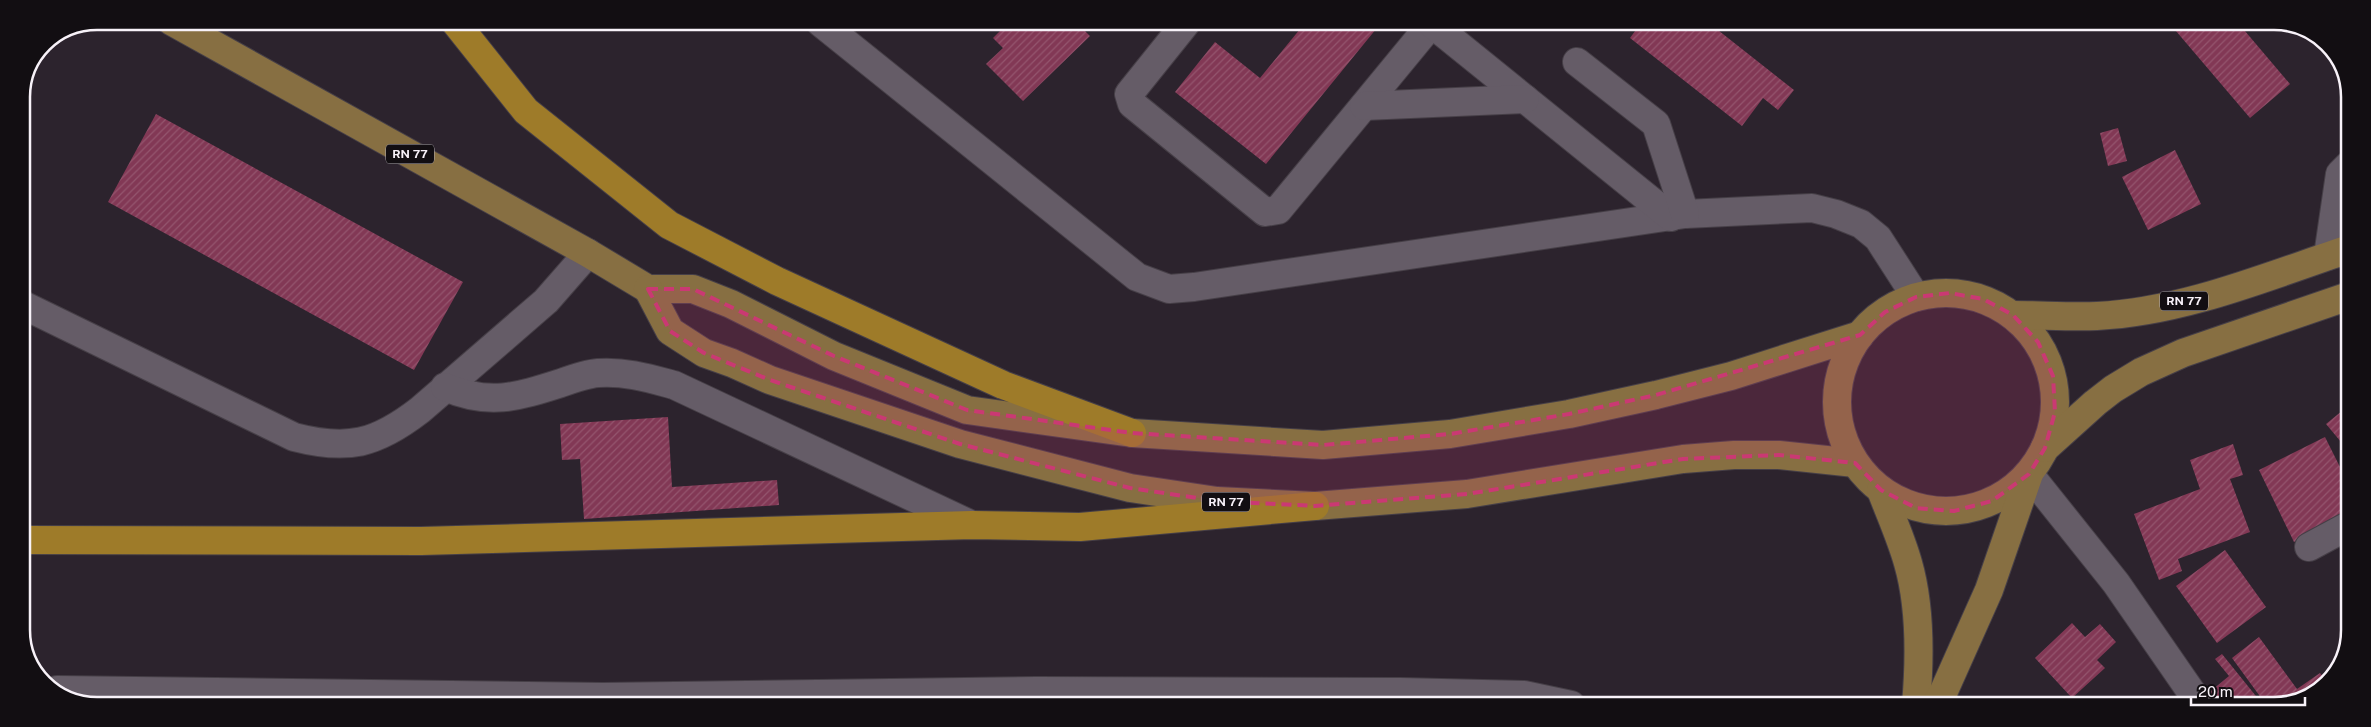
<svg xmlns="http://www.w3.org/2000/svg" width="2371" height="727" viewBox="0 0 2371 727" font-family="'Public Sans',sans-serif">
<defs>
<pattern id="building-hatch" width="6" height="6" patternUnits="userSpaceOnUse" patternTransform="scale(1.25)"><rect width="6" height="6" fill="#823855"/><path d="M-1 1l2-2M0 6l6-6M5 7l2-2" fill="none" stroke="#94556e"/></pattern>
</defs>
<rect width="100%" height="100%" fill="#2c232d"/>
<g fill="url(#building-hatch)">
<path d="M1009 22H1076L1090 36 1023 101 986 64 1003 48 993 38Z"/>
<path d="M1305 23H1381L1266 164 1175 92 1215 42 1260 78Z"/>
<path d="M1641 23H1709L1794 90 1778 110 1763 98 1742 126 1630 38Z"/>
<path d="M2170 24H2239L2290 84 2250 118Z"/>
<path d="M156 114 463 282 414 370 108 202Z"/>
<path d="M2118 128 2127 161 2108 166 2100 133Z"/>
<path d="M2175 150 2201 204 2148 230 2122 177Z"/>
<path d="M2348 406V436L2341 442 2326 424Z"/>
<path d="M668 417 672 487 777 480 779 505 584 519 580 459 562 460 560 424Z"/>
<path d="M2325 437 2348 483V515L2294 542 2259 470Z"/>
<path d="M2233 444 2243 475 2230 479 2250 532 2178 559 2182 571 2159 580 2134 514 2200 489 2190 460Z"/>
<path d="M2225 550 2266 607 2217 643 2176 586Z"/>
<path d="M2072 623 2085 637 2100 624 2116 642 2097 660 2105 668 2072 698 2035 658Z"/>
<path d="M2259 637 2297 689 2320 673 2326 681 2320 690 2275 706H2267L2232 658Z"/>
<path d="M2222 654 2264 706H2215L2206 695 2229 676 2215 659Z"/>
</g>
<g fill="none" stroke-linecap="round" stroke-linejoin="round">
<g stroke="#463f47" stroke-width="30">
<g id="minor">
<path d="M820 22 1137 277 1169 289 1194 287 1685 214 1812 208 1836 214 1861 224 1878 238 1916 297"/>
<path d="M1186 23 1129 94 1132 104 1265 212 1278 210 1432 23"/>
<path d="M1431 23 1671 217"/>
<path d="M1577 62 1656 124 1685 214"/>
<path d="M1364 106 1525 99"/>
<path d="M2328 256 2340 174 2349 165"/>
<path d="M21 304 294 437C348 451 376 444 420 410L546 301 588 253"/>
<path d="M445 387C489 406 517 397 561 383 572 379 586 374 598 373 624 371 648 378 674 385L972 525"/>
<path d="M2029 474 2116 583 2201 706"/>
<path d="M2309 547 2348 526"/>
<path d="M57 690 603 697 1036 691 1401 692 1524 695 1571 705"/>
</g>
</g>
<g stroke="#463f47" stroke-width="30">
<g id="major">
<path d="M171 21 588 253 648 289H693L731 304 834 356 967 410 1132 433 1323 445 1450 434 1569 414 1656 395 1731 376 1860 335"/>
<path d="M648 289 670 331 704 353 732 363 770 380 960 444 1130 488 1217 501 1315 506 1467 494 1683 459 1734 455H1779L1855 463"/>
<circle cx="1946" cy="402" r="109"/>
<path d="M2013 315C2041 315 2069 317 2097 316 2183 312 2268 276 2349 249"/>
<path d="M2045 448 2095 403 2113 389 2141 372 2183 353 2349 296"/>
<path d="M1881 490C1890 514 1901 538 1908 563 1921 608 1920 659 1916 705"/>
<path d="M1935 705 1943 693 1989 590 2029 474"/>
</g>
</g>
<g stroke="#463f47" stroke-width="30">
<g id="highway">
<path d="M455 22 526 111 669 225 777 281 1003 385 1132 433"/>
<path d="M21 540 421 541 972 525 1080 527 1315 506"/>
</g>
</g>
<use href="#minor" stroke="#655c67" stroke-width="28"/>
<use href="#major" stroke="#876f42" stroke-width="28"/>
<use href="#highway" stroke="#9e7b29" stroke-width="28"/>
</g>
<path fill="#ca3973" fill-opacity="0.2" stroke="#ca3973" stroke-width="4" stroke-dasharray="10 6" stroke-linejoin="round" d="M648 289H693L834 356 967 410 1132 433 1323 445 1450 434 1569 414 1656 395 1860 335 1885 312 1916 297 1950 293 1983 299 2013 315 2038 342 2053 376 2055 412 2045 448 2029 474 1992 501 1954 511 1916 508 1881 490 1855 463 1779 455 1683 459 1467 494 1315 506 1217 501 1130 488 960 444 770 380 704 353 670 331Z"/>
<g text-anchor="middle" stroke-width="4" stroke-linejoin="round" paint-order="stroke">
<g fill="#120e12" stroke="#b3aeb4" stroke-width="1">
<rect x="386" y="144.5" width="48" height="19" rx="4"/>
<rect x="2160" y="291.5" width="48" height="19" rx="4"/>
<rect x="1202" y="492.5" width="48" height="19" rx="4"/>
</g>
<g font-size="12" font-weight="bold" fill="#f8f2f9">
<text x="410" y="158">RN 77</text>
<text x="2184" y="305">RN 77</text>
<text x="1226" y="506">RN 77</text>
</g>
</g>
<path d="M0 0H2371V727H0ZM97 30H2274A67 67 0 0 1 2341 97V630A67 67 0 0 1 2274 697H97A67 67 0 0 1 30 630V97A67 67 0 0 1 97 30Z" fill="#120e12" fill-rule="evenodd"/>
<path fill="none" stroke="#f8f2f9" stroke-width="2.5" d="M97 30H2274A67 67 0 0 1 2341 97V630A67 67 0 0 1 2274 697H97A67 67 0 0 1 30 630V97A67 67 0 0 1 97 30Z"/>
<path d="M2191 697v8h114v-8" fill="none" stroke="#f8f2f9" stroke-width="2.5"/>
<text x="2198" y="697" font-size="15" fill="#f8f2f9" stroke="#120e12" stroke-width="4" paint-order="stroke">20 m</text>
</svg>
